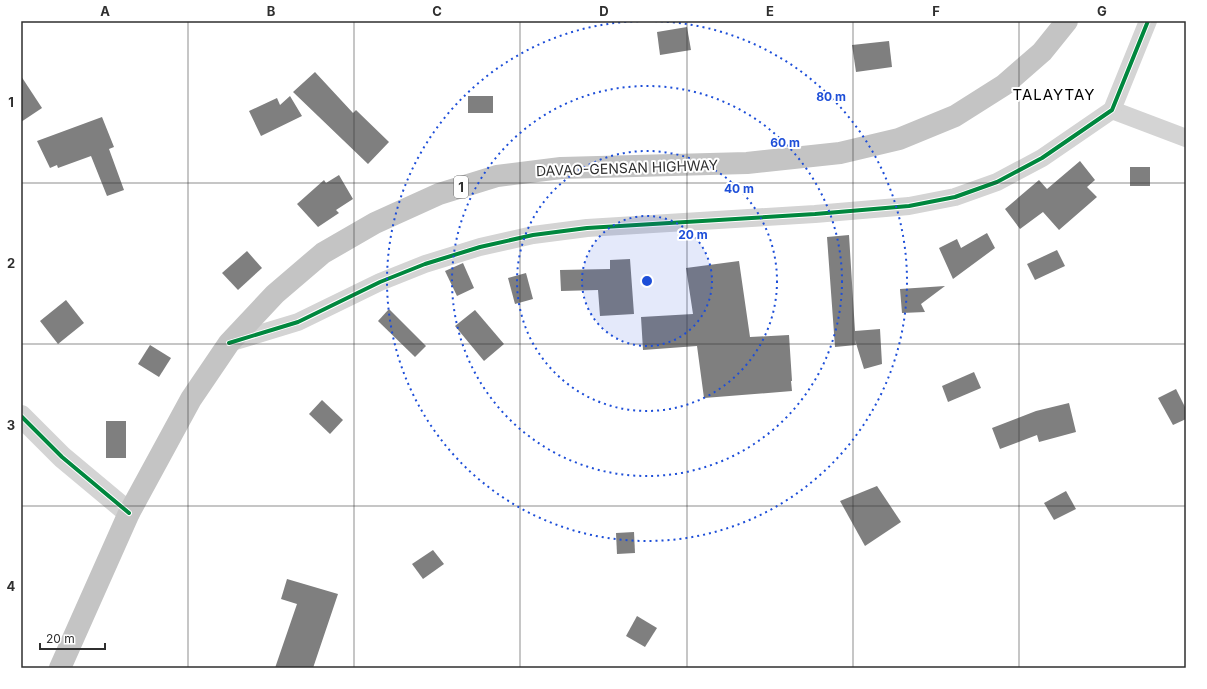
<svg xmlns="http://www.w3.org/2000/svg" width="1207" height="689" viewBox="0 0 1207 689" font-family="Inter,sans-serif">
<rect width="100%" height="100%" fill="#fff"/>
<g fill="#7f7f7f">
<path d="M687 27 691 50 660 55 657 32Z"/>
<path d="M889 41 892 67 856 72 852 45Z"/>
<path d="M315 72 353 113 356 110 389 142 368 164 293 92Z"/>
<path d="M21 76 42 108 21 122Z"/>
<path d="M290 96 302 116 261 136 249 111 277 98 280 105Z"/>
<rect x="468" y="96" width="25" height="17"/>
<path d="M102 117 114 147 109 149 124 190 107 196 91 156 58 168 57 165 50 168 37 141Z"/>
<path d="M1080 161 1095 180 1087 187 1097 197 1059 230 1043 212 1020 229 1005 209 1039 180 1047 189Z"/>
<rect x="1130" y="167" width="20" height="19"/>
<path d="M339 175 353 199 336 210 339 213 318 227 297 204 324 180 326 183Z"/>
<path d="M987 233 995 248 953 279 939 248 957 239 961 248Z"/>
<path d="M849 235 855 331 880 329 882 364 864 369 855 340 856 345 835 347 827 237Z"/>
<path d="M1057 250 1065 266 1035 280 1027 264Z"/>
<path d="M247 251 262 268 238 290 222 273Z"/>
<path d="M630 259 634 314 600 316 598 290 561 291 560 270 610 269V260Z"/>
<path d="M739 261 750 337 789 335 792 381H791L792 391 704 398 697 346 643 350 641 317 693 314 686 268Z"/>
<path d="M463 263 474 288 457 296 445 271Z"/>
<path d="M526 273 533 299 515 304 508 278Z"/>
<path d="M945 286 921 304 925 312 902 313 900 289Z"/>
<path d="M66 300 84 323 58 344 40 321Z"/>
<path d="M389 309 426 346 415 357 378 321Z"/>
<path d="M475 310 504 344 484 361 455 326Z"/>
<path d="M150 345 171 358 159 377 138 364Z"/>
<path d="M974 372 981 388 948 402 942 386Z"/>
<path d="M1176 389 1186 409V419L1173 425 1158 398Z"/>
<path d="M322 400 343 420 330 434 309 414Z"/>
<path d="M1069 403 1076 432 1039 442 1037 435 1000 449 992 428 1036 411Z"/>
<rect x="106" y="421" width="20" height="37"/>
<path d="M877 486 901 522 865 546 840 501Z"/>
<path d="M1066 491 1076 509 1054 520 1044 503Z"/>
<path d="M634 532 635 553 617 554 616 533Z"/>
<path d="M433 550 444 564 423 579 412 564Z"/>
<path d="M287 579 338 594 313 668H275L297 604 281 599Z"/>
<path d="M637 616 657 628 645 647 626 636Z"/>
</g>
<g fill="none" stroke-linecap="round" stroke-linejoin="round">
<g stroke="#d4d4d4" stroke-width="18">
<path d="M1112 110 1186 138"/>
<path d="M229 343 298 322 380 282 425 264 480 247 533 235 587 228 815 214 909 206 955 197 997 182 1042 158 1112 110 1148 21"/>
</g>
<path stroke="#d4d4d4" stroke-width="22" d="M21 416 62 457 129 513"/>
<path stroke="#c4c4c4" stroke-width="22" d="M60 668 129 513 191 399 229 343 275 294 323 253 375 223 439 194 497 176 561 168 747 163 840 153 899 139 955 116 1004 85 1042 52 1067 21"/>
<g stroke="#fff" stroke-width="6">
<g id="cycleway">
<path d="M229 343 298 322 380 282 425 264 480 247 533 235 587 228 815 214 909 206 955 197 997 182 1042 158 1112 110 1148 21"/>
<path d="M21 416 62 457 129 513"/>
</g>
</g>
<use href="#cycleway" stroke="#00873e" stroke-width="4"/>
</g>
<path fill="none" stroke="#2f2f2f" stroke-width="1" stroke-opacity="0.55" d="M188 21V668M354 21V668M520 21V668M687 21V668M853 21V668M1019 21V668M21 183H1186M21 344H1186M21 506H1186"/>
<circle cx="647" cy="281" r="65" fill="#1d4ed8" fill-opacity=".12"/>
<g fill="none" stroke="#1d4ed8" stroke-width="2" stroke-dasharray="2 4">
<circle cx="647" cy="281" r="65"/>
<circle cx="647" cy="281" r="130"/>
<circle cx="647" cy="281" r="195"/>
<path d="M649 21A260 260 0 1 1 645 21"/>
</g>
<g text-anchor="middle" stroke-width="4" stroke-linejoin="round" paint-order="stroke">
<rect fill="#fff" stroke="#6d6d6d" stroke-width="1" x="454" y="176" width="14" height="22" rx="3"/>
<g font-size="13" font-weight="bold" fill="#2f2f2f">
<text x="461" y="192">1</text>
</g>
<g font-size="14" fill="#2f2f2f" stroke="#fff">
<text transform="translate(627 168) rotate(-2)" y="5">DAVAO-GENSAN HIGHWAY</text>
</g>
<g font-size="15" letter-spacing="1" fill="#000" stroke="#fff">
<text x="1054" y="100">TALAYTAY</text>
</g>
</g>
<circle cx="647" cy="281" r="6" fill="#1d4ed8" stroke="#fff" stroke-width="2"/>
<g font-size="12" text-anchor="middle" font-weight="bold" fill="#1d4ed8" stroke="#fff" stroke-width="4" stroke-linejoin="round" paint-order="stroke">
<text x="831" y="101">80 m</text>
<text x="785" y="147">60 m</text>
<text x="739" y="193">40 m</text>
<text x="693" y="239">20 m</text>
</g>
<rect width="1207" height="689" fill="none" stroke="#ffffff" stroke-width="44"/>
<path d="M40 643v6h65v-6" fill="none" stroke="#2f2f2f" stroke-width="2"/>
<text x="46" y="643" font-size="12" fill="#2f2f2f" stroke="#ffffff" stroke-width="3" paint-order="stroke">20 m</text>
<rect x="22" y="22" width="1163" height="645" fill="none" stroke="#2f2f2f" stroke-width="1.5"/>
<g font-size="13" text-anchor="middle" font-weight="bold" fill="#2f2f2f">
<text x="105" y="16">A</text>
<text x="271" y="16">B</text>
<text x="437" y="16">C</text>
<text x="604" y="16">D</text>
<text x="770" y="16">E</text>
<text x="936" y="16">F</text>
<text x="1102" y="16">G</text>
<text x="11" y="107">1</text>
<text x="11" y="268">2</text>
<text x="11" y="430">3</text>
<text x="11" y="591">4</text>
</g>
</svg>
